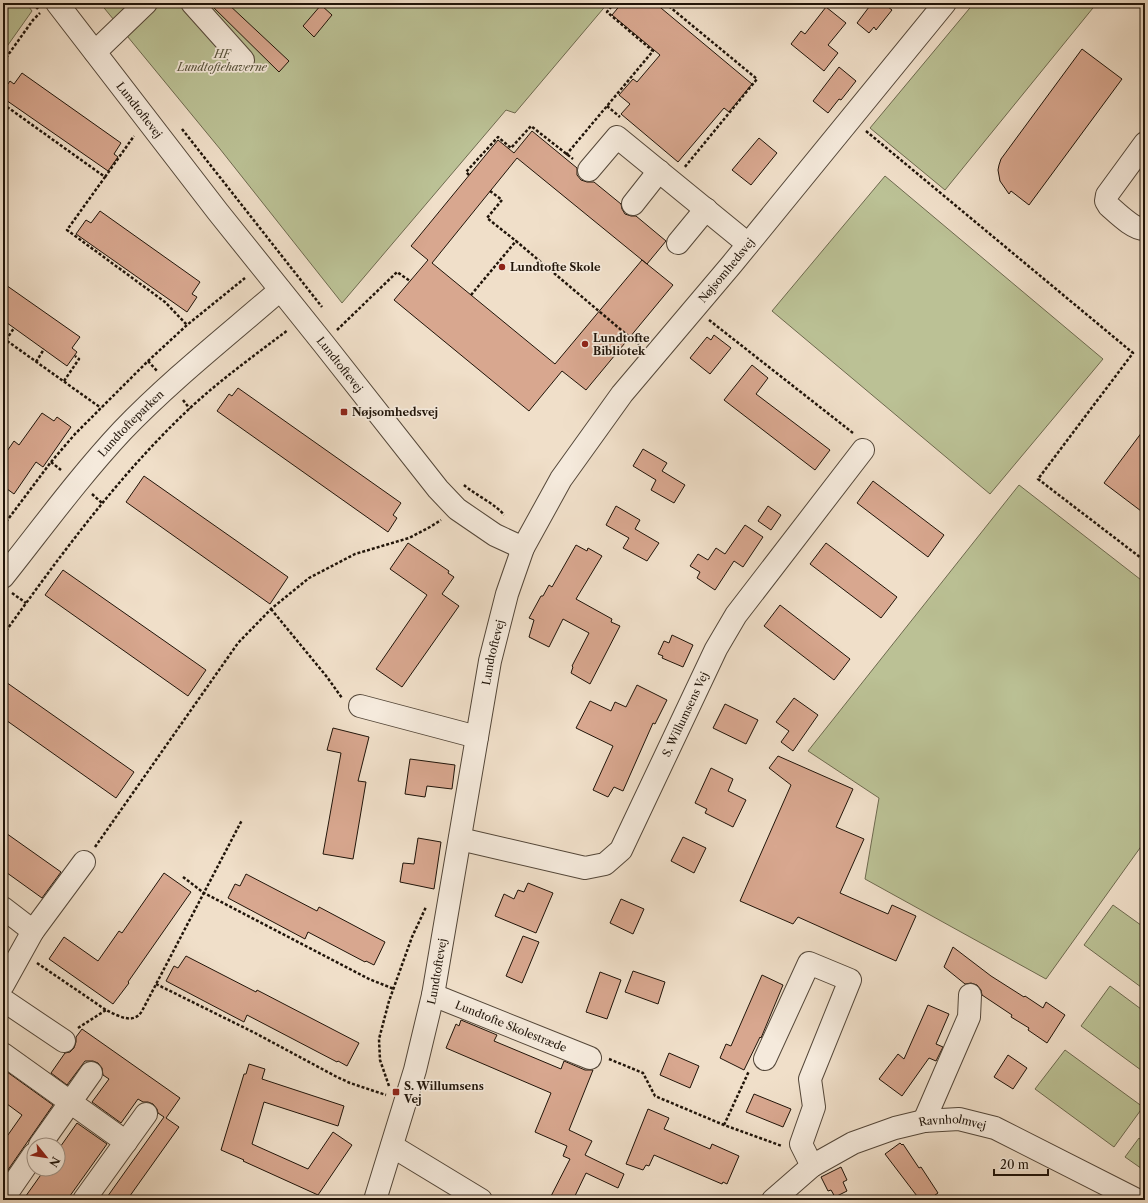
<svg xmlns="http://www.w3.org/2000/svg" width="1148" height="1203" viewBox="0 0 1148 1203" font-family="'Libre Caslon Text',serif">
<rect width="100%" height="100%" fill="#f0dfc9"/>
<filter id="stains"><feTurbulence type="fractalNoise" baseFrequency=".005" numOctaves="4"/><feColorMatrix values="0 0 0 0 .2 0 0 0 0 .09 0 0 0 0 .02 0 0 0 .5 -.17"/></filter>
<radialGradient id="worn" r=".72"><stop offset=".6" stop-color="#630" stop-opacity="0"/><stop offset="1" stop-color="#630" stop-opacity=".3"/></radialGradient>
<g fill="#bbc195" stroke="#6e6a4f">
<path d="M3 3H26L32 11 3 52Z"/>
<path d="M100 3H608L515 113 506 110 342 303 220 149Z"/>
<path d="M974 3H1097L945 190 870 128Z"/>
<path d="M885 176 1103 359 990 494 772 311Z"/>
<path d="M1019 485 1145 583V841L1046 979 865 879 879 798 808 751Z"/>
<path d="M1113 905 1145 928V990L1084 945Z"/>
<path d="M1110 986 1145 1012V1073L1081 1026Z"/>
<path d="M1065 1050 1143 1107 1114 1147 1035 1089Z"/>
<path d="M1139 1138 1145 1143V1171L1125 1157Z"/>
</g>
<g fill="#d8a78f" stroke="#201409">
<path d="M209 3H227L289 61 279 72Z"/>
<path d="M622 3H655L752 84 729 112 724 108 678 162 621 114 630 104 619 95 633 79 637 82 660 55 612 15Z"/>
<path d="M872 3H883L892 10 876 30 874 27 869 33 857 23Z"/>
<path d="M321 5 332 15 314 37 303 26Z"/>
<path d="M826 7 846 23 828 45 838 53 824 71 791 44 801 31 805 34Z"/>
<path d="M1082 49 1122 79 1029 205 1011 191 1009 194 1000 181 998 170 999 165 1001 159Z"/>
<path d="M839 67 856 81 841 100 839 99 828 113 813 101Z"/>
<path d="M22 73 121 143 114 154 118 157 108 171 3 98V91L10 81 14 84Z"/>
<path d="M532 131 577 168V175L581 180 587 182H594L621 204 622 209 625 214 631 216H636L666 241 647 264 517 158 432 263 555 364 642 260 673 285 586 390 562 371 529 411 394 300 428 260 411 246 498 140 514 153Z"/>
<path d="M759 138 777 153 751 185 732 170Z"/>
<path d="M100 211 200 282 192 294 197 297 187 312 76 234 86 220 91 223Z"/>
<path d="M3 283 80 337 72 348 77 352 67 366 3 320Z"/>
<path d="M714 335 731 348 710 374 690 358 707 337 711 340Z"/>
<path d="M752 365 768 378 756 394 830 450 815 470 724 400Z"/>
<path d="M238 388 401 503 393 515 397 518 388 532 217 411 229 394 232 396Z"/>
<path d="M42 413 54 421 57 417 71 427 43 467 36 462 14 494 3 486V457L14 441 19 445Z"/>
<path d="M1145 428V514L1104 483Z"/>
<path d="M643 449 667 463 662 471 685 485 674 503 651 490 656 480 633 466Z"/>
<path d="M144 476 288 577 270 604 126 502Z"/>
<path d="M873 481 944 535 928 557 857 503Z"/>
<path d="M616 506 640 520 635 529 659 543 647 561 623 548 629 538 606 525Z"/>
<path d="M768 506 781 515 771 530 758 521Z"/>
<path d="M745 525 763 537 743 567 734 561 715 590 697 578 700 572 690 566 698 554 708 560 716 548 725 554Z"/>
<path d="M408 543 449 571 448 573 454 577 442 594 459 606 402 687 376 669 427 595 390 569Z"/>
<path d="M826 543 897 597 881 618 810 564Z"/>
<path d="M576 545 587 551 588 548 602 556 576 599 612 619 611 622 620 626 590 684 571 673 573 667 572 666 589 633 563 619 549 647 529 637 534 620 529 618 541 596H543L549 585 552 587Z"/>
<path d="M63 570 206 670 188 696 45 595Z"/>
<path d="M780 605 850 659 834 680 764 626Z"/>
<path d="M672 635 693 645 683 667 662 658 663 656 658 654 664 641 669 643Z"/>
<path d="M3 680 134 772 116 798 3 718Z"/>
<path d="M637 685 667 700 655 724 653 723 623 791 614 787 608 797 593 790 613 746 576 728 590 701 611 711 615 702 626 707Z"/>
<path d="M794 698 818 715 793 751 781 742 789 731 776 722Z"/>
<path d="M725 704 758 720 746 744 713 728Z"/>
<path d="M333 728 369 737 358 781 366 782 353 859 323 854 341 753 327 750Z"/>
<path d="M778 756 853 789 836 827 864 839 840 893 888 914 892 905 916 916 896 961 798 917 793 924 740 901 791 785 769 768Z"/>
<path d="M410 759 455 765 452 789 427 786 425 797 405 794Z"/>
<path d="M711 768 733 779 728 791 746 800 733 827 705 813 707 809 695 803Z"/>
<path d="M3 831 61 872 42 898 3 870Z"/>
<path d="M683 837 706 848 694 873 671 861Z"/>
<path d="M418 838 441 842 434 889 400 882 403 863 414 864Z"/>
<path d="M164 873 191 892 128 982 129 983 113 1004 49 959 64 937 98 961 119 931 122 933Z"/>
<path d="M246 874 317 911 319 907 385 942 374 965 366 961 365 962 308 932 305 939 228 898 235 884 240 886Z"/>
<path d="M528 883 553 893 536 933 495 916 504 894 514 899 518 890 524 892Z"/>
<path d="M621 899 644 909 633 934 610 923Z"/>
<path d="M523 936 539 942 522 983 506 976Z"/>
<path d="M953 947 991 976 1024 997 1025 996 1043 1008 1046 1002 1065 1015 1047 1043 1028 1030 1029 1028 1011 1017 1012 1015 982 995 981 990 977 985 971 983 965 984 944 967Z"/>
<path d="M186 956 256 992 257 990 359 1043 347 1066 338 1061 337 1062 247 1015 244 1022 166 981 174 966 178 968Z"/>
<path d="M633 971 665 982 658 1004 625 992Z"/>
<path d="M600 972 621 980 607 1019 586 1012Z"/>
<path d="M762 975 783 985 761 1038 760 1037 744 1070 720 1058 726 1044 731 1046Z"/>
<path d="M928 1005 949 1014 936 1044 943 1047 936 1061 929 1058 902 1096 879 1079 898 1054 904 1059Z"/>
<path d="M461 1020 497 1035 494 1041 561 1069 564 1061 585 1070H593L569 1130 592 1141 585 1155 624 1174 618 1188 586 1173 573 1200H549L570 1159 563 1156 567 1146 535 1132 551 1093 446 1048 456 1024 459 1026Z"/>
<path d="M82 1029 180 1098 166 1118 179 1127 127 1200H105L164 1117 158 1113 157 1109 153 1104 148 1102H143L138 1099 121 1123 92 1102 109 1079 103 1075 102 1068 98 1063 93 1061H85L67 1085 51 1073 65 1053 70 1052 74 1048 76 1042V1037Z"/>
<path d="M669 1053 699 1066 690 1088 660 1075Z"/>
<path d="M1008 1055 1027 1068 1013 1089 994 1077Z"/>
<path d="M249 1064 265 1069 262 1079 344 1106 338 1126 264 1102 252 1144 308 1169 333 1132 352 1145 318 1195 243 1161 244 1160 221 1150 244 1074H246Z"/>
<path d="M3 1069 53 1105 3 1177V1142L22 1115 3 1101Z"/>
<path d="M754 1094 791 1109 783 1127 746 1112Z"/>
<path d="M648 1109 669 1118 664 1129 710 1149 712 1144 739 1156 727 1184 723 1182 722 1184 654 1155 649 1166 646 1165 643 1170 626 1164Z"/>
<path d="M77 1123 107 1144 67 1200H23L45 1169H58V1150Z"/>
<path d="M900 1143 902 1145 903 1144 919 1168 921 1167 938 1193 928 1200H920L885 1154Z"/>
<path d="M841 1167 847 1180 843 1182 847 1191 835 1197 831 1190 828 1191 821 1177Z"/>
</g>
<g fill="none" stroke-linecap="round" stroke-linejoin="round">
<g stroke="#544739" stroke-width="24">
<g id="minor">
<path id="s1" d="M57 3 218 212 323 343 438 489 457 509 495 535 523 548"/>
<path d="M192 3 243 60"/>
<path d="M95 52 146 3"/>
<path d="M1145 143 1107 195 1106 201 1109 206C1117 213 1134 230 1145 229"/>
<path d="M589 170 617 137 748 244"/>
<path d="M633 204 659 171"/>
<path d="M678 243 706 209"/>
<path id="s2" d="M3 577C42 528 79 477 122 431 171 380 227 336 280 290"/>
<path d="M360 706 477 737"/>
<path id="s3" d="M460 839 585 868 605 864 621 850 716 649 736 615 863 450"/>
<path d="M3 908 33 931"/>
<path d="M3 985 33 931 84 862"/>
<path id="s4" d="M433 995 590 1058"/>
<path d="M3 1000 64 1041"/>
<path d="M3 1054 126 1142"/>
<path d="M765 1059 809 963 850 980 810 1079 814 1107 801 1144 812 1166"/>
<path d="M924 1121 969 1017 970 995"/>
<path d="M40 1145 91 1073"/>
<path d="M392 1146 481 1200"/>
<path d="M5 1196 34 1154"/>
<path d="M84 1200 146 1114"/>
<path id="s5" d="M375 1200 415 1070 433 995 490 661 507 594 523 548 561 479 622 394 732 264 945 3"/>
<path id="s6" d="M773 1200 812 1166 853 1143 895 1128 924 1121 959 1119 995 1128 1137 1200"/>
</g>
</g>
<g stroke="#201409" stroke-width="2.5" stroke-dasharray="3 2" stroke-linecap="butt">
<path d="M33 3 38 9"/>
<path d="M665 3 757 79 684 168"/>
<path d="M3 62 33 20 40 13"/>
<path d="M3 104 105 177 67 230 165 302 187 325"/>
<path d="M607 106 620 117"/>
<path d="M182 129 322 307"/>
<path d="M866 131 1133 353 1038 479 1145 561"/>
<path d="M566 155 653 51 607 12 614 3"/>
<path d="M469 175 466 172 498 137 511 148 531 126 573 159"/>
<path d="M105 177 134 136"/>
<path d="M490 191 502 200 487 218 516 241"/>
<path d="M471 295 516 241 639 345"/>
<path d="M709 320 853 433"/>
<path d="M337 330 397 272 410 281"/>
<path d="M3 338 101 408"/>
<path d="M6 340 14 328"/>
<path d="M148 361 157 371"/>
<path d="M36 362 44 349"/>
<path d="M64 381 79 359 75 356"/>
<path d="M183 400 190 409"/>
<path d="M51 462 61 470"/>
<path d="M464 485C474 494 497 505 504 515"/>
<path d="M92 494 102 503"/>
<path d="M3 526 51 462 75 434 148 361 187 325 245 278"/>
<path d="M12 593 26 603"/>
<path d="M271 609 327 677 342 698"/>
<path d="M3 635C60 556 118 476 189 409 220 380 255 355 288 330"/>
<path d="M95 847 238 643 271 609 309 578 355 554 409 538 430 527 441 520"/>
<path d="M183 877 204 893 369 979 394 989"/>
<path d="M37 963 106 1010C118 1016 134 1025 142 1011L242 820"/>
<path d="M156 984 255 1033 337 1077 350 1083 386 1095"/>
<path d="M78 1028 106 1010"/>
<path d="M609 1059 643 1073 655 1096 724 1125 782 1146"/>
<path d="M389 1086 380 1060 379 1039 389 1001 412 937 426 907"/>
<path d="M724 1125 749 1071"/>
</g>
<use href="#minor" stroke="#f5eadc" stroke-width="22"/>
</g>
<g fill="#8f2418" stroke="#f5eadc" stroke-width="1.5">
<circle cx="502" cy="267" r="4"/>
<circle cx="585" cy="344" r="4"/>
<rect x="340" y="408" width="8" height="8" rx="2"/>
<rect x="392" y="1088" width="8" height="8" rx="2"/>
</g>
<g text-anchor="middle" stroke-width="3.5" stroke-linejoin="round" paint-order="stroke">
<g font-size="11" font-style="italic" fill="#56513a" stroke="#f5eadc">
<text x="222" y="58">HF<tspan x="222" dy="13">Lundtoftehaverne</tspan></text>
</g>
<g font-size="11" fill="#201409" stroke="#f5eadc">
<text dy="4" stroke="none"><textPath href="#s1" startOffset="135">Lundtoftevej</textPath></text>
<text dy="4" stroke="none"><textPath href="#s5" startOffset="1015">Nøjsomhedsvej</textPath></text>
<text dy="4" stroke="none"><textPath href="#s1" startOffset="459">Lundtoftevej</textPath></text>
<text dy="4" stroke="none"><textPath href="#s2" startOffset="200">Lundtofteparken</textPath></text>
<text dy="4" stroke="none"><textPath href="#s5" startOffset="561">Lundtoftevej</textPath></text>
<text dy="4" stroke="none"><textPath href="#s3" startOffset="320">S. Willumsens Vej</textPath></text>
<text dy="4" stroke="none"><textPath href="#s5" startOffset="237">Lundtoftevej</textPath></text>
<text dy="4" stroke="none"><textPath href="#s4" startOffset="84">Lundtofte Skolestræde</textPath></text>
<text dy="4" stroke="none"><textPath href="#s6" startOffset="202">Ravnholmvej</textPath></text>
</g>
<g font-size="11" font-weight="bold" fill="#201409" stroke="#f5eadc" text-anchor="start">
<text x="510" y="271">Lundtofte Skole</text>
<text x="593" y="342">Lundtofte<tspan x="593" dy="13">Bibliotek</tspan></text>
<text x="352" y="416">Nøjsomhedsvej</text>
<text x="404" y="1090">S. Willumsens<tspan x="404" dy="13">Vej</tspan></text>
</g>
</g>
<rect width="1148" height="1203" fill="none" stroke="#f0dfc9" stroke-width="16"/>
<rect x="4" y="4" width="1140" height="1195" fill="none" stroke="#201409" stroke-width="2"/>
<rect x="8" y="8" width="1132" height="1187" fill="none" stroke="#201409"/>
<g transform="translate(46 1157) rotate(120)"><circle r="19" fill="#f5eadc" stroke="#a09488"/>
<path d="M0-3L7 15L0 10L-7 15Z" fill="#8f2418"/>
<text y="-6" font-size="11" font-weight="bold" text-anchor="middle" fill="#201409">N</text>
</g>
<path d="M994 1169v6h54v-6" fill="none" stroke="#201409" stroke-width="2"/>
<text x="1000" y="1169" font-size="12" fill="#201409" stroke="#f5eadc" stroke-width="3" paint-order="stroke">20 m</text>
<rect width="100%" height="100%" filter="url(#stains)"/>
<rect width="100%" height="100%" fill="url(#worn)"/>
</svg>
